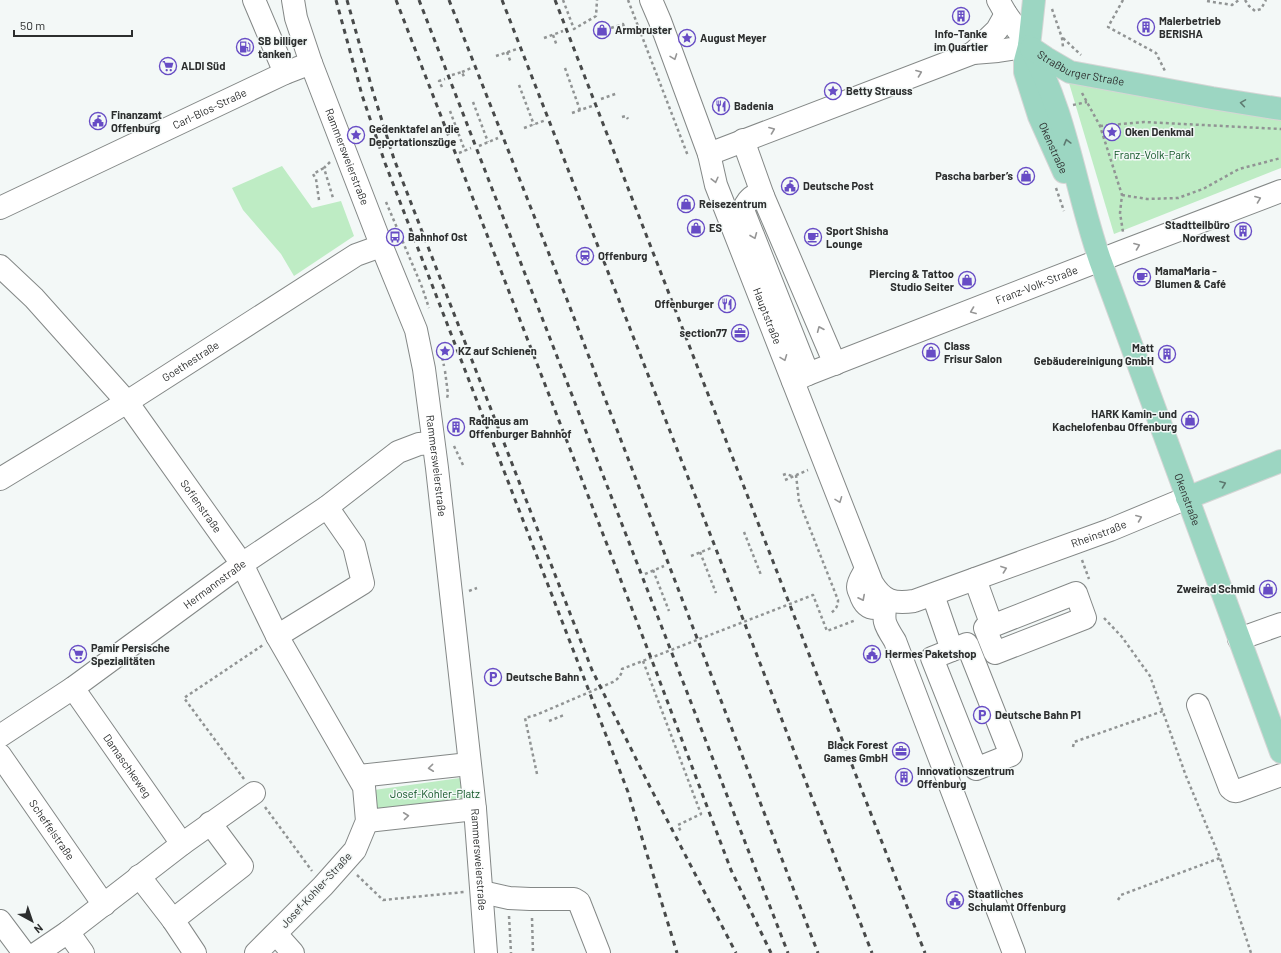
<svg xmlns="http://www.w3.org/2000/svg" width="1281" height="953" viewBox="0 0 1281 953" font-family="Barlow,sans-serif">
<rect width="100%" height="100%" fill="#f3f8f7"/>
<g fill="#beecc4">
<path d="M1069 83 1281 118V168L1114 234Z"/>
<path d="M282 166 312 208 341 201 354 236 294 276 281 254 243 210 232 188Z"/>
<path d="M460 778 463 802 377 814 374 790Z"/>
</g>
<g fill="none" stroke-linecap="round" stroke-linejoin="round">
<g stroke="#848887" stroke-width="24">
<g id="minor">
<path d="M254 0 285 73"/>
<path id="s1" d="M293 0 296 18 311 63 380 242 416 330 424 369 437 468 475 809 486 953"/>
<path id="s2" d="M651 0 660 21 709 154 716 185 872 583C883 601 893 604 914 601L1110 530 1187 498"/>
<path d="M973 53 997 30 1006 14"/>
<path d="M743 140 763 196"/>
<path d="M709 154 973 53 998 51 1029 46 1006 14 998 0"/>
<path id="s3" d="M0 208 285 73 311 63"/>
<path id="s4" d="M0 266 34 298 127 402 242 564 277 636 364 787 367 821 355 850 323 886 256 953"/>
<path d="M808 374 743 210C746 203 749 198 757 194L763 196 835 364"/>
<path id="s5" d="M793 381 808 374 1121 252 1281 191"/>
<path id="s6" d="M0 479 127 402 356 255 381 246"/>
<path d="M866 569C863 575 858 581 858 587 858 588 859 592 860 593 863 603 867 609 878 608L886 599"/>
<path d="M975 579 992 626 1076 593 1085 618 995 653 985 628 992 626"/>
<path d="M933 595 952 650"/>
<path d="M886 599C883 622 883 622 895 641L1014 953"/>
<path d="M277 636 363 583 354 546 327 507"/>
<path d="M1239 639 1281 624"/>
<path d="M967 644 1011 755 976 769 932 658Z"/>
<path id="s7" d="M73 688 182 844"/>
<path d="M1198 705 1230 788C1233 791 1236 792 1240 790L1281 775"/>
<path id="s8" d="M0 736 73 688 242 564 327 507 398 452 419 444 433 443"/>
<path id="s9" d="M0 755 104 905"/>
<path d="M359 776 469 764"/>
<path d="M367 821 475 809"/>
<path d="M139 876 173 920 195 953"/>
<path d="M482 892 509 898 530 899H574L579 902 599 953"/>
<path d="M173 920 242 866 210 823"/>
<path d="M0 921 24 953"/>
<path d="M68 932 83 953"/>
<path d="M276 934 293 953"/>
<path d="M37 953 68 932 182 844 254 793"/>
</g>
</g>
<g stroke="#d5d5d5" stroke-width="24">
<g id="major">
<path id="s10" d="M1034 0 1029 46 1025 61V72L1039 116 1064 172"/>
<path id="s11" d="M1029 46C1067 112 1075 189 1100 260 1159 424 1220 588 1281 752"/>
<path id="s12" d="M1031 48 1046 58 1070 72 1212 98 1281 109"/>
<path d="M1187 498 1281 461"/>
</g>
</g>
<g stroke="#919494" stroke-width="2.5" stroke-dasharray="3 3" stroke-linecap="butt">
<path d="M563 0 574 29 596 16 597 0"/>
<path d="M628 0 688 156"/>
<path d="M1123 0 1108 27 1156 53 1165 71"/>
<path d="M1245 0 1249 6 1255 11 1261 9 1266 0"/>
<path d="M1207 1 1232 5 1239 0"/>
<path d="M1052 9 1062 38 1063 47"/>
<path d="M611 28 623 24 626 33"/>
<path d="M631 31 639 28"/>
<path d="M553 35 557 46"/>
<path d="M544 38 563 31"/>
<path d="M1063 38 1081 55"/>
<path d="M507 52 511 63"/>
<path d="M496 56 517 49"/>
<path d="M565 68 580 110"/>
<path d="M462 72 471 68"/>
<path d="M452 75 462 72 465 79"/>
<path d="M519 85 534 125"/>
<path d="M442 87 439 81 445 79"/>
<path d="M1082 93 1100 126 1122 195 1120 213 1123 232"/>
<path d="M601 99 618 93"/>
<path d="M473 102 488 142"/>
<path d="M1073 105 1087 102"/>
<path d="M450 111 465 151"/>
<path d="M572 113 592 106"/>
<path d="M622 117 626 116 628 119"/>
<path d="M1100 126 1144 122 1281 129"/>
<path d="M524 128 546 120"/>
<path d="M479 146 498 138"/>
<path d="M459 153 471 148"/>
<path d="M330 162 324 168 333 198"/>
<path d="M1056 188 1064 211"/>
<path d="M1122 195 1147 199 1178 198 1203 189 1239 169 1281 158"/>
<path d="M319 200 316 179 313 174 324 168"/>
<path d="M386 202 422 287 429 308"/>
<path d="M441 352 444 366"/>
<path d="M445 371 448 394 447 398"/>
<path d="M454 446 463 465"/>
<path d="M783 475 786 474 792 476"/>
<path d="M796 475 799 501 838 600C838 606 836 609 831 613"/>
<path d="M785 480 808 470"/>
<path d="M744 532 761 575"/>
<path d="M700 552 716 593"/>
<path d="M691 556 711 548"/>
<path d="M1082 560 1089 579"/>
<path d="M653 570 669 611"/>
<path d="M645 574 664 566"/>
<path d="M469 591 477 588"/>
<path d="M1104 618 1122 637 1150 676 1186 776 1220 858 1251 953"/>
<path d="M643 661 701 814 678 825 681 832"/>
<path d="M549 721 564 715"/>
<path d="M1073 747 1074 742 1163 711"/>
<path d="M537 774 525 718 536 715 613 682C618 679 622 675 622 669L813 595 827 631 856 620"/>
<path d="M244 779 184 698 263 645"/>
<path d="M265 807 312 871"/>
<path d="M357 875 383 900 464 892"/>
<path d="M1118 900 1121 895 1220 858"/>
<path d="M509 916 511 953"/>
<path d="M532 918 533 953"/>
</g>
<use href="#minor" stroke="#fff" stroke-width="22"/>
<use href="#major" stroke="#9cd6c2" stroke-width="22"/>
<g stroke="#484a4a" stroke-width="3" stroke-dasharray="5 5" stroke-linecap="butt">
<path d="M336 0 362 95 385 163 628 792 677 953"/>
<path d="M347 0 373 92 394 159 592 670 648 783 736 953"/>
<path d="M396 0 651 658 731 870 771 953"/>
<path d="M419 0 788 953"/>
<path d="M449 0 566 297 818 953"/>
<path d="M502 0 714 544 872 953"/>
<path d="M555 0 925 953"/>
</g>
</g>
<defs><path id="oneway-chevron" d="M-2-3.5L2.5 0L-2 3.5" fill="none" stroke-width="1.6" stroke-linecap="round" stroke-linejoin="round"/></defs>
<g stroke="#969696">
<use href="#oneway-chevron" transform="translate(674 57) rotate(70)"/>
<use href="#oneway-chevron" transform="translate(919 73) rotate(-21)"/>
<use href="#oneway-chevron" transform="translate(772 130) rotate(-21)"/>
<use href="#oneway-chevron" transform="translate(715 180) rotate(76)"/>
<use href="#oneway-chevron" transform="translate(1258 199) rotate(-21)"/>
<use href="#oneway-chevron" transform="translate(754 236) rotate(68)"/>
<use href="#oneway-chevron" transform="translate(1137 246) rotate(-21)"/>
<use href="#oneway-chevron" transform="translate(973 311) rotate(159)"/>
<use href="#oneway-chevron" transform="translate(820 329) rotate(-113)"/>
<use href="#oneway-chevron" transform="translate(784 358) rotate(69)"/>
<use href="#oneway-chevron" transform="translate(839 500) rotate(69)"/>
<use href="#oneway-chevron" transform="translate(1139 518) rotate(-22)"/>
<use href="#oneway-chevron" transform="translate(1004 569) rotate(-20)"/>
<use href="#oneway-chevron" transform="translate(862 598) rotate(63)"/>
<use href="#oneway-chevron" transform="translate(431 768) rotate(174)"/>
<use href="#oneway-chevron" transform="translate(406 816) rotate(-6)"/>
</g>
<g stroke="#5e7a71">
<use href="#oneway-chevron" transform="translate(1243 103) rotate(-171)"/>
<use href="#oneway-chevron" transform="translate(1067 142) rotate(-105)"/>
<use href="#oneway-chevron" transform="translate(1223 484) rotate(-21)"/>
</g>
<defs>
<g id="building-ring" transform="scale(0.9)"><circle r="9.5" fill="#f3f8f7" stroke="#674cc5" stroke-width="1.5"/><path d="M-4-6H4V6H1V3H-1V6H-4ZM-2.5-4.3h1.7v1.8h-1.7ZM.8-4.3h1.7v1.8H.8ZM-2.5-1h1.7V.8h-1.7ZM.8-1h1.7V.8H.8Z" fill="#674cc5"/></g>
<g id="shop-ring" transform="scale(0.9)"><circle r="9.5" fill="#f3f8f7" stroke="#674cc5" stroke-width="1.5"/><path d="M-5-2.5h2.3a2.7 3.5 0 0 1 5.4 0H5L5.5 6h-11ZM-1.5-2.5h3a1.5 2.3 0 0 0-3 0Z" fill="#674cc5"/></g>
<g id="sight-ring" transform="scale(0.9)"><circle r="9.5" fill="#f3f8f7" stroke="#674cc5" stroke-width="1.5"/><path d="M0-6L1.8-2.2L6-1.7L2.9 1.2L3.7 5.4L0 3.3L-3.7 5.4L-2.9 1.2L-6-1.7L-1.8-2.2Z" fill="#674cc5"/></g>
<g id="fuel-ring" transform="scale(0.9)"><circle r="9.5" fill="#f3f8f7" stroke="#674cc5" stroke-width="1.5"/><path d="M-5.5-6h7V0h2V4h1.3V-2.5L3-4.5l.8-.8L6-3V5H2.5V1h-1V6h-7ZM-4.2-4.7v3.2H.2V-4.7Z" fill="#674cc5"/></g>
<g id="supermarket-ring" transform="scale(0.9)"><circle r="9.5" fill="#f3f8f7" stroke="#674cc5" stroke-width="1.5"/><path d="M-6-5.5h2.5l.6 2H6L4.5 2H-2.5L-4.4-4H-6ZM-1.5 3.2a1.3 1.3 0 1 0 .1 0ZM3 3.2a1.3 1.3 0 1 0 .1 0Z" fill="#674cc5"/></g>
<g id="restaurant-ring" transform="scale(0.9)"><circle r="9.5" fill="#f3f8f7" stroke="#674cc5" stroke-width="1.5"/><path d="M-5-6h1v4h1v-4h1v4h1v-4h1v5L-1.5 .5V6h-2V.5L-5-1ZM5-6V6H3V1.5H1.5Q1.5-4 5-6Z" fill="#674cc5"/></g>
<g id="civic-ring" transform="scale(0.9)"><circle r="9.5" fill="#f3f8f7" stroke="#674cc5" stroke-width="1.5"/><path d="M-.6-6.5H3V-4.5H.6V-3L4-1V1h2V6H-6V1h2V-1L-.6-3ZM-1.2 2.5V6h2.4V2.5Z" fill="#674cc5"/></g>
<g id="bus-ring" transform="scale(0.9)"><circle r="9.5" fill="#f3f8f7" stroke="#674cc5" stroke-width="1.5"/><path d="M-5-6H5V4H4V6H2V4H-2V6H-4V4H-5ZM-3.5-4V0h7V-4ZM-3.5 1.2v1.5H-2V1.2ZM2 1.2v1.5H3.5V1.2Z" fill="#674cc5"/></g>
<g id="cafe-ring" transform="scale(0.9)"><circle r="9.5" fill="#f3f8f7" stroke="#674cc5" stroke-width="1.5"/><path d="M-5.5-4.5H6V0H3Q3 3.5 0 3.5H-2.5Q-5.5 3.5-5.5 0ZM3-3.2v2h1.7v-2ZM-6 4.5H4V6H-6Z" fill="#674cc5"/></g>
<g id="station-ring" transform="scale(0.9)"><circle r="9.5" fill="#f3f8f7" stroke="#674cc5" stroke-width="1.5"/><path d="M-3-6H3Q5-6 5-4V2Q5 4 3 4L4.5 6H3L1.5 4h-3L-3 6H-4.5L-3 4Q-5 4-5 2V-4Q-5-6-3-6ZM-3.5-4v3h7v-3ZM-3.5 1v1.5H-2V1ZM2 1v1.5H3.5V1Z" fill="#674cc5"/></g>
<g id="office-ring" transform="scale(0.9)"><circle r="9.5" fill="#f3f8f7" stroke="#674cc5" stroke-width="1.5"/><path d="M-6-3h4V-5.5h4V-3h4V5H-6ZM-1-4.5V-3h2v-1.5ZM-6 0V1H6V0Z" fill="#674cc5"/></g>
<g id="parking-ring" transform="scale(0.9)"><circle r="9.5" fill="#f3f8f7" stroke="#674cc5" stroke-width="1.5"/><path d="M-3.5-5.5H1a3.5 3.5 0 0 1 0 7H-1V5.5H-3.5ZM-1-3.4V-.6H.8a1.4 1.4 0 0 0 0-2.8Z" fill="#674cc5"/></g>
</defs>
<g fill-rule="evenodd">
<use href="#building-ring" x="961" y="16"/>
<use href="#building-ring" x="1146" y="27"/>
<use href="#shop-ring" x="602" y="30"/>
<use href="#sight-ring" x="687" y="38"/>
<use href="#fuel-ring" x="245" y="47"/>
<use href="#supermarket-ring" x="168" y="66"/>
<use href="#sight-ring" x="833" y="91"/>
<use href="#restaurant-ring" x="721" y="106"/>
<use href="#civic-ring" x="98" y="121"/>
<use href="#sight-ring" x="1112" y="132"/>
<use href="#sight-ring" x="356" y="135"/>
<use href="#shop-ring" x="1026" y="176"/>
<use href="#civic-ring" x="790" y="186"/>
<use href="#shop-ring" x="686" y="204"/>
<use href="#shop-ring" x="696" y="228"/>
<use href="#building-ring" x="1243" y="231"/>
<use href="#bus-ring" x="395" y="237"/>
<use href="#cafe-ring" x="813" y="237"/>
<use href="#station-ring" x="585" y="256"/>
<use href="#cafe-ring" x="1142" y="277"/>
<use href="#shop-ring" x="967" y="280"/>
<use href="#restaurant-ring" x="727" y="304"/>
<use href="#office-ring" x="740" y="333"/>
<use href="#sight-ring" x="445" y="351"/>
<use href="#shop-ring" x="931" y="352"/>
<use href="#building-ring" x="1167" y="354"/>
<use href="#shop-ring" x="1190" y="420"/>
<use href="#building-ring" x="456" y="427"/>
<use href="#shop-ring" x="1268" y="589"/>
<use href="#supermarket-ring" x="78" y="654"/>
<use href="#civic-ring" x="872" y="654"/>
<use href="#parking-ring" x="493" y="677"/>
<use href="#parking-ring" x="982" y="715"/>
<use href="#office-ring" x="901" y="751"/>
<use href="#building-ring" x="904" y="777"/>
<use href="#civic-ring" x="955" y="900"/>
</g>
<g text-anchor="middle" stroke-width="3" stroke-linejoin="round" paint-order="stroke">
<g font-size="11" font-weight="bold" fill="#2c2e2e" stroke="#f3f8f7" text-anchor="start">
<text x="1159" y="25">Malerbetrieb<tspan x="1159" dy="13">BERISHA</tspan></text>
<text x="615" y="34">Armbruster</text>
<text x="961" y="38" text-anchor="middle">Info-Tanke<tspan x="961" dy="13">im Quartier</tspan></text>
<text x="700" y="42">August Meyer</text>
<text x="258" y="45">SB billiger<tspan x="258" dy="13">tanken</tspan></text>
<text x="181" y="70">ALDI Süd</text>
<text x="846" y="95">Betty Strauss</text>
<text x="734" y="110">Badenia</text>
<text x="111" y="119">Finanzamt<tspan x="111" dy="13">Offenburg</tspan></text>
<text x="369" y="133">Gedenktafel an die<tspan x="369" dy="13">Deportationszüge</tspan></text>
<text x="1125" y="136">Oken Denkmal</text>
<text x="1013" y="180" text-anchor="end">Pascha barber’s</text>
<text x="803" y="190">Deutsche Post</text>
<text x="699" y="208">Reisezentrum</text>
<text x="1230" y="229" text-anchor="end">Stadtteilbüro<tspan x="1230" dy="13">Nordwest</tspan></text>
<text x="709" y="232">ES</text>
<text x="826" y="235">Sport Shisha<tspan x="826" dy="13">Lounge</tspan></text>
<text x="408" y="241">Bahnhof Ost</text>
<text x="598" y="260">Offenburg</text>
<text x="1155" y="275">MamaMaria -<tspan x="1155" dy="13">Blumen &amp; Café</tspan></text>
<text x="954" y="278" text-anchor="end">Piercing &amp; Tattoo<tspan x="954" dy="13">Studio Seiter</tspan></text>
<text x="714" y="308" text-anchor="end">Offenburger</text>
<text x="727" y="337" text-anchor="end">section77</text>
<text x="944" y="350">Class<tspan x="944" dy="13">Frisur Salon</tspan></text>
<text x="1154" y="352" text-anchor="end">Matt<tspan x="1154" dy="13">Gebäudereinigung GmbH</tspan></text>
<text x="458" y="355">KZ auf Schienen</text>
<text x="1177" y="418" text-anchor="end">HARK Kamin- und<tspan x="1177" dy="13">Kachelofenbau Offenburg</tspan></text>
<text x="469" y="425">Radhaus am<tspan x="469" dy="13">Offenburger Bahnhof</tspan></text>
<text x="1255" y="593" text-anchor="end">Zweirad Schmid</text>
<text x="91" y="652">Pamir Persische<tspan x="91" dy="13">Spezialitäten</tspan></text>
<text x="885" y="658">Hermes Paketshop</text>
<text x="506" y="681">Deutsche Bahn</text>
<text x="995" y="719">Deutsche Bahn P1</text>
<text x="888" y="749" text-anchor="end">Black Forest<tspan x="888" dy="13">Games GmbH</tspan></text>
<text x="917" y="775">Innovationszentrum<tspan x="917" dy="13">Offenburg</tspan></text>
<text x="968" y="898">Staatliches<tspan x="968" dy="13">Schulamt Offenburg</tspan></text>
</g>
<g font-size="11" fill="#2c2e2e" stroke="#f3f8f7">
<text dy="4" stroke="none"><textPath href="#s12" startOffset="55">Straßburger Straße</textPath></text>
<text dy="4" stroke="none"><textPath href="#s3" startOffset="232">Carl-Blos-Straße</textPath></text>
<text dy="4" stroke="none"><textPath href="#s10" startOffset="154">Okenstraße</textPath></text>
<text dy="4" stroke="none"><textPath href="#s1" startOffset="166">Rammersweierstraße</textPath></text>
<text dy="4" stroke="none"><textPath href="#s5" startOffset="262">Franz-Volk-Straße</textPath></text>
<text dy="4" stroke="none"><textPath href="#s2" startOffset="337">Hauptstraße</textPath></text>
<text dy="4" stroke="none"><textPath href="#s6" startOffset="224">Goethestraße</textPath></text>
<text dy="4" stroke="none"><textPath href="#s1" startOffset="490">Rammersweierstraße</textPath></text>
<text dy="4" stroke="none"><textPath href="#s11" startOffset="481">Okenstraße</textPath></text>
<text dy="4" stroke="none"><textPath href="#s4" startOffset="314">Sofienstraße</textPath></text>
<text dy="4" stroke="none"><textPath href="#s2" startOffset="870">Rheinstraße</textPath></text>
<text dy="4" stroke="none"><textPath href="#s8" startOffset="263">Hermannstraße</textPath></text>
<text dy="4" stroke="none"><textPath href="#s7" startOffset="95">Damaschkeweg</textPath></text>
<text dy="4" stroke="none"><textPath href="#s9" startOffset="91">Scheffelstraße</textPath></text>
<text dy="4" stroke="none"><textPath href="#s1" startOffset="886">Rammersweierstraße</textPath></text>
<text transform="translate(316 890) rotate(-47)" y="4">Josef-Kohler-Straße</text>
</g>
<g font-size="11" fill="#0d5223" stroke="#f3f8f7">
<text x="1152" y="159">Franz-Volk-Park</text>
<text x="435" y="798">Josef-Kohler-Platz</text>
</g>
</g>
<g transform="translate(32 921) rotate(140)" stroke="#f3f8f7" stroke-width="3" paint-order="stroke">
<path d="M0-3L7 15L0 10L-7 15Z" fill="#2c2e2e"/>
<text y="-6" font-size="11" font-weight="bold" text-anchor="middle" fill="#2c2e2e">N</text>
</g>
<path d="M14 30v6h118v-6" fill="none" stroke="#2c2e2e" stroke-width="2"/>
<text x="20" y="30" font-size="12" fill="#2c2e2e" stroke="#f3f8f7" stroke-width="3" paint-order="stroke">50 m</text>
</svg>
